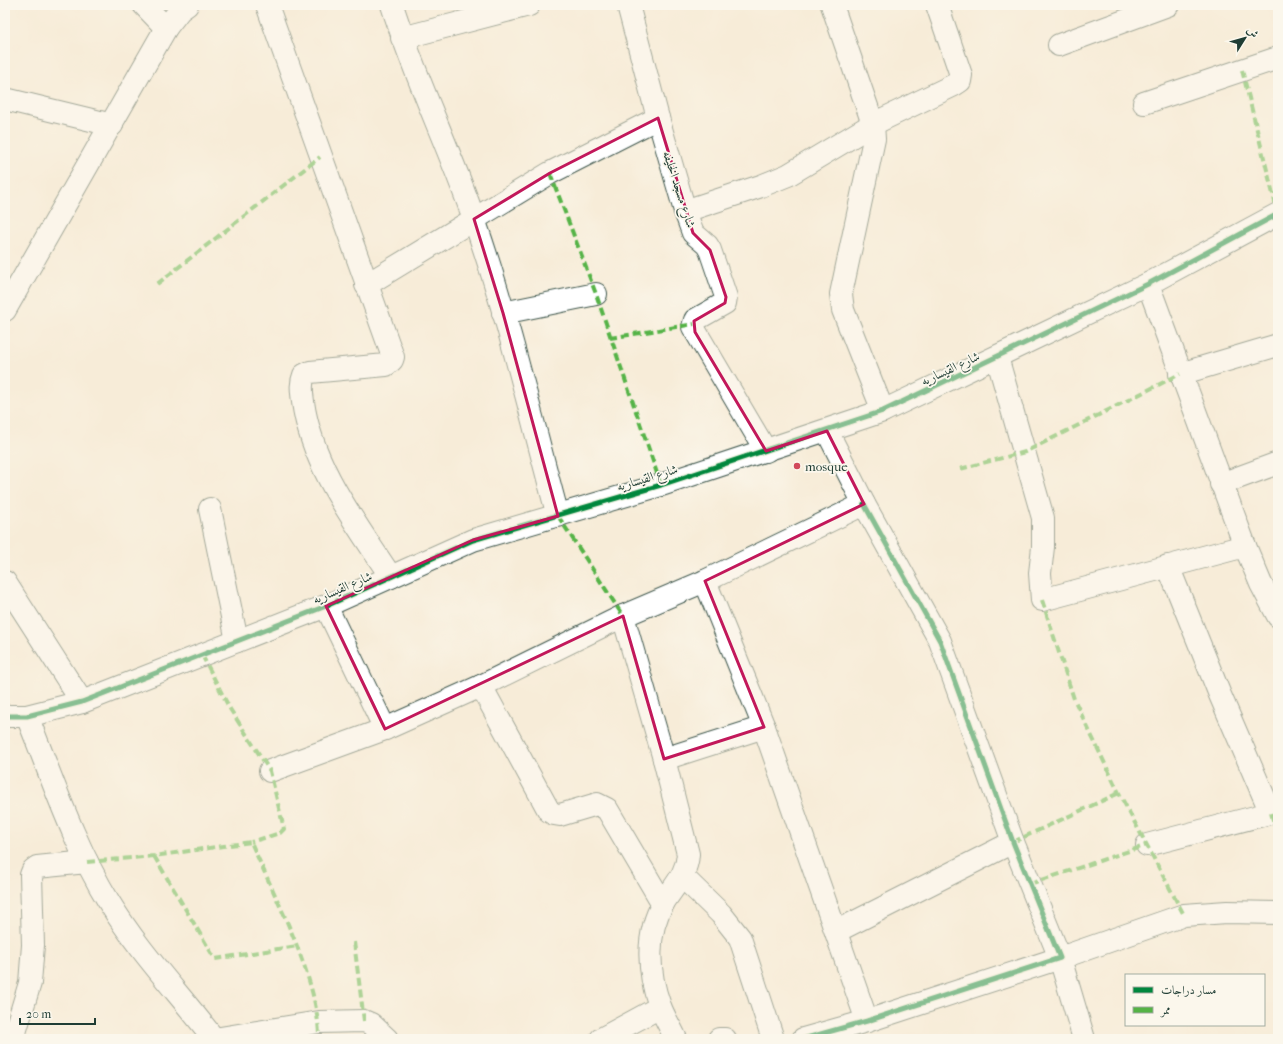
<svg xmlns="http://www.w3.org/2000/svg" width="1283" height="1044" viewBox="0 0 1283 1044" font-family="'IM FELL French Canon',Amiri,serif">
<rect width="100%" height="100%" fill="#fbf7ec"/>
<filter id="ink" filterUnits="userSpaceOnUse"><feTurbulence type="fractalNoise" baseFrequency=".025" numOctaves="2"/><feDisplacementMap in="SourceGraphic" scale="8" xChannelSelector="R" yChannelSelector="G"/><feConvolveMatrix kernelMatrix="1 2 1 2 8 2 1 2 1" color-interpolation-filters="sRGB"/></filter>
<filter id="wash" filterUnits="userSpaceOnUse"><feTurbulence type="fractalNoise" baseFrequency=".012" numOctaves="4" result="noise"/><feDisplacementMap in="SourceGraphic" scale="16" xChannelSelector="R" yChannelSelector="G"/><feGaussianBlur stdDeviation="0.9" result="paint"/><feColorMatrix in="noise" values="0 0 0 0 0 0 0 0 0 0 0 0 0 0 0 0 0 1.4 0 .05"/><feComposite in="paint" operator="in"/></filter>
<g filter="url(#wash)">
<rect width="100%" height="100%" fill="#f7ecd8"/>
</g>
<g filter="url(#ink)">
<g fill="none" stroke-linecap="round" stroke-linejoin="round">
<g stroke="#3f574d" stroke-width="24">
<g id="minor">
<path d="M144 5 166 28"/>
<path d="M267 5 393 357 392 360 386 365 310 372 304 375C300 385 302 392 303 402 312 467 356 523 391 577"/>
<path d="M392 5C415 78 449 147 474 219 508 316 531 417 558 516"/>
<path d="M628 5 658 118 685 211 693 233 707 245 710 250 726 297 725 303 695 320 693 327 766 451"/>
<path d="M832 5 873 124 874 139 841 294 843 310 883 411"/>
<path d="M402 38 529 5"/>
<path d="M1059 45 1168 5"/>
<path d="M5 99 112 125"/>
<path d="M1144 103 1278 58"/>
<path d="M685 211 761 186 788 175 873 124 954 85 960 81 961 75 937 5"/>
<path d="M1148 284 1245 546 1261 584 1278 616"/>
<path d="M366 285 550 173 658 118"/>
<path d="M5 310 166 28 180 10 187 5"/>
<path d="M503 313 596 294"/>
<path d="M997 357 1043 518V547L1040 573 1042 600 1245 546"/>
<path d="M1180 374 1278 345"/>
<path d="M1221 484 1278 463"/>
<path d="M210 509 237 641"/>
<path d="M1168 566 1220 695 1271 813"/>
<path d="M705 581 764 727 867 1021"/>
<path d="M5 582 82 702"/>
<path d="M326 606 385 729"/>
<path d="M623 616 664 759 688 854C687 874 674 886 664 902 645 933 648 974 660 1006 664 1017 671 1028 676 1039"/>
<path d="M481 686 549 811 554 814 560 815 597 804 607 809 663 904"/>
<path d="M5 716H27L82 702 326 606 473 540 661 485 883 411 1148 284 1278 214"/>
<path d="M27 716C52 778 74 845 109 902 139 952 179 993 214 1039"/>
<path d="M664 759 764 727"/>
<path d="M270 771 385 729 481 686 623 616 705 581 864 504 827 431"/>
<path d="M1147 845 1278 811"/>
<path d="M682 876 721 914 740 938 773 1039"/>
<path d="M837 931 1013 842"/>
<path d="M13 1039 30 983 33 945 31 875 33 870 37 867 87 862"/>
<path d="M214 1039 319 1022 364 1021 371 1024 387 1039"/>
<path d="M601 1039 660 1007"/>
<path d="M719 1039H725"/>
<path d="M803 1039 867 1021 1060 958 1013 842 940 641 864 504"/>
<path d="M1084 1039 1060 958 1184 915 1227 912 1278 913"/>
</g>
</g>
<use href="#minor" stroke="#fff" stroke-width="22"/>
<g stroke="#55b346" stroke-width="4" stroke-dasharray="8 4" stroke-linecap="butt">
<path d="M1242 70 1278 214"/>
<path d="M550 173 596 294 661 485"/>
<path d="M157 284 320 157"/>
<path d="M610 338 694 324"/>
<path d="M960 469 1025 452 1180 374"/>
<path d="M558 516 623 616"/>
<path d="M1042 600 1074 699 1119 793 1184 915"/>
<path d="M202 655 230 709 270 771 284 829 280 833 251 842"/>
<path d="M1271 813 1278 837"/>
<path d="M1013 842 1119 793"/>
<path d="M154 856 215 959 297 946"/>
<path d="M87 862 154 856 251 842C275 898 319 978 319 1039"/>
<path d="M1030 884 1147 845"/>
<path d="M354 942 364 1021"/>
</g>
<g stroke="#fbf7ec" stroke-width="8">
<g id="cycleway">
<path d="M5 716H27L82 702 326 606 473 540 661 485 883 411 1148 284 1278 214"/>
<path d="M803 1039 867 1021 1060 958 1013 842 940 641 864 504"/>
</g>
</g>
<use href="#cycleway" stroke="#00873e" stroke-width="5"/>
</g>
</g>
<path d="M0 0H1283V1044H0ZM658 118 693 233 710 250 726 297 725 303 694 321 695 332 766 451 827 431 864 504 705 581 764 727 664 759 623 616 385 729 326 606 473 540 558 516 503 313 474 219 550 173Z" fill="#f7ecd8" fill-opacity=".55" fill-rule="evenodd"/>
<path fill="none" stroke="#c2185b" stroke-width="3" stroke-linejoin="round" d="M658 118 693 233 710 250 726 297 725 303 694 321 695 332 766 451 827 431 864 504 705 581 764 727 664 759 623 616 385 729 326 606 473 540 558 516 503 313 474 219 550 173Z"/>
<circle fill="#d1495b" stroke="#fbf7ec" stroke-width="1.5" cx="797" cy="466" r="4"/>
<g text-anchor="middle" stroke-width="3.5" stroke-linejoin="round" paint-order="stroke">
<g font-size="13" fill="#1f3d34" stroke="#fbf7ec">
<text transform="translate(680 189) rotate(72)" y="5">شارع مسجد الخليفه</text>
<text transform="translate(950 368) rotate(-25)" y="5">شارع القيساريه</text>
<text transform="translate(647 477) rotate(-17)" y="5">شارع القيساريه</text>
<text transform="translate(342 587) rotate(-23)" y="5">شارع القيساريه</text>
</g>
<g font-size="13" fill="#1f3d34" stroke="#fbf7ec" text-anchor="start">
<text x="805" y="471">mosque</text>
</g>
</g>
<rect width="1283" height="1044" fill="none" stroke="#fbf7ec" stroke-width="20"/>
<rect x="1125" y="974" width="140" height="52" fill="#fbf7ec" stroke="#a3ada2"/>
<rect x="1133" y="987" width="20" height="6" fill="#00873e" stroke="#a3ada2"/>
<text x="1161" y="994" font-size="12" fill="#1f3d34">مسار دراجات</text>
<rect x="1133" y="1007" width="20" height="6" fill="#55b346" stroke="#a3ada2"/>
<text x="1161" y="1014" font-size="12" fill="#1f3d34">ممر</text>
<g transform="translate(1245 38) rotate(53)" stroke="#fbf7ec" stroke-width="3" paint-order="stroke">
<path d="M0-3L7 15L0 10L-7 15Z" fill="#1f3d34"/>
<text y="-6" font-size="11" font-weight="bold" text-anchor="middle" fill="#1f3d34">ش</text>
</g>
<path d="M20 1018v6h75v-6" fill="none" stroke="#1f3d34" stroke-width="2"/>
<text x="26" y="1018" font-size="12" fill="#1f3d34" stroke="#fbf7ec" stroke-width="3" paint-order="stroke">20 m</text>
</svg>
